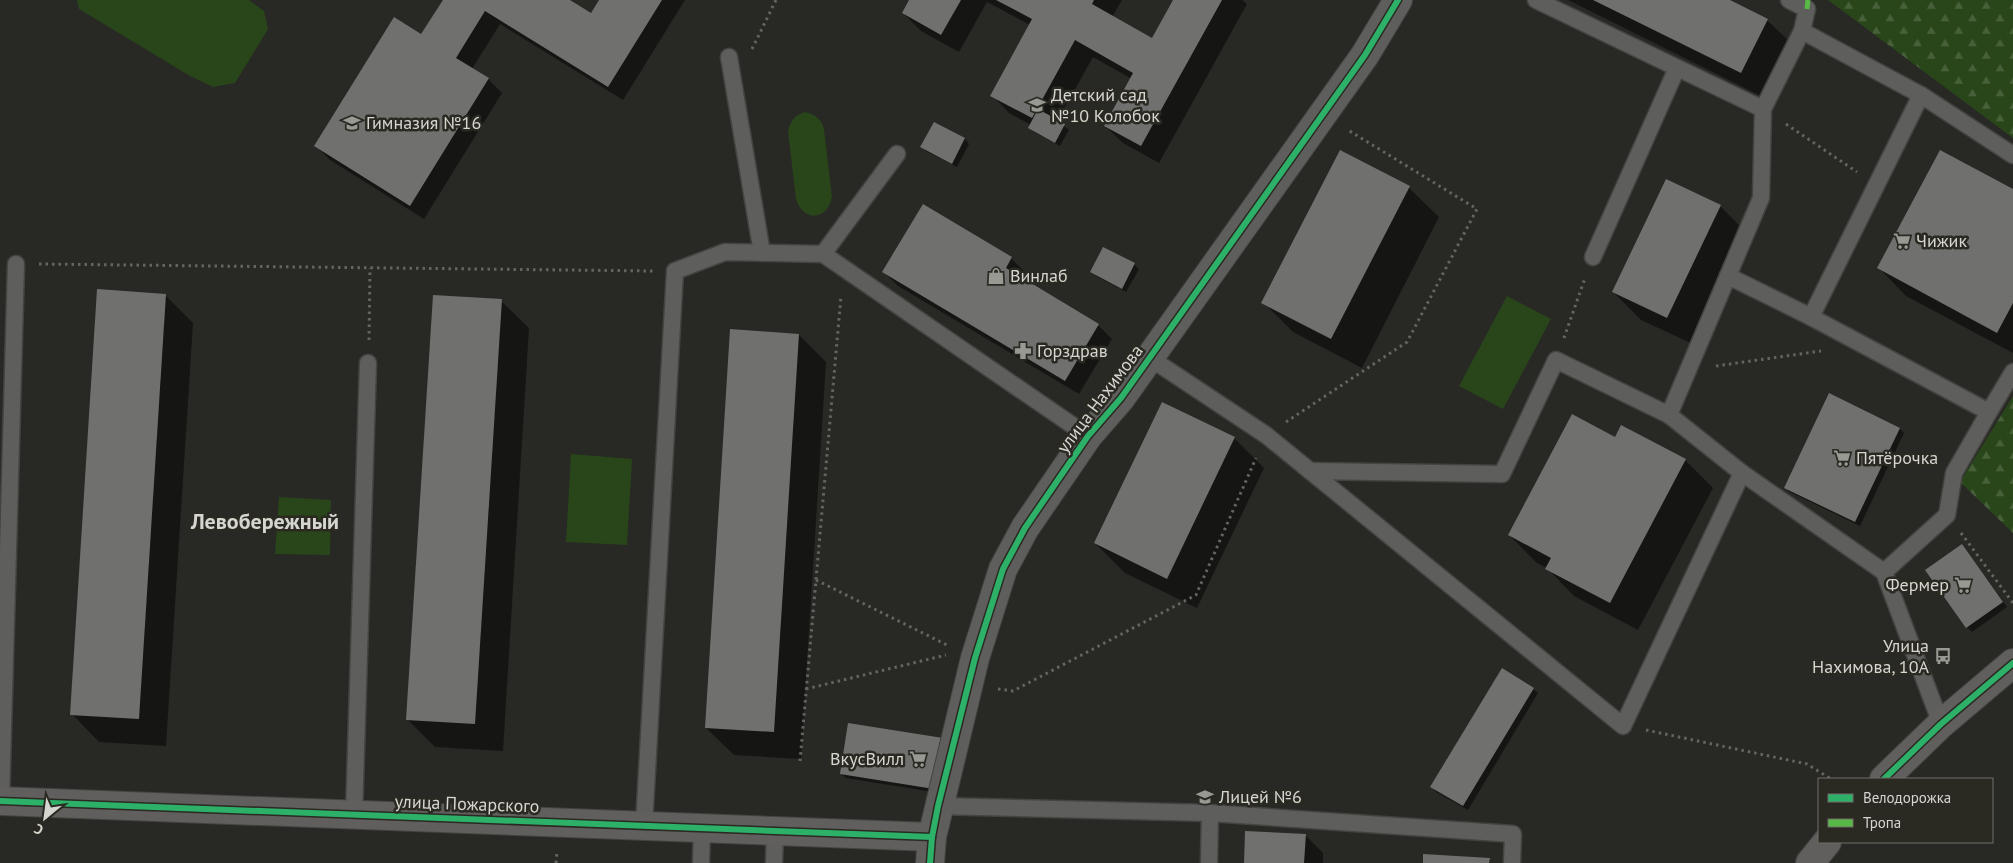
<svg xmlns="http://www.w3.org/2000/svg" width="2013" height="863" viewBox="0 0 2013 863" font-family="'PT Sans',sans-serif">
<defs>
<pattern id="forest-firs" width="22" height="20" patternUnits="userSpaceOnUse" patternTransform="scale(1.25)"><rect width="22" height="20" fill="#29461a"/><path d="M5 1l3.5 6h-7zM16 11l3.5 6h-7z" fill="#47603a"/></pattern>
</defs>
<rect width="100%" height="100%" fill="#282824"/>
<g fill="#29461a">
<path d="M77 0H249L264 11 268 29 235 83 213 87 190 76 79 9Z"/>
<path d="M805 112C816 115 821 119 824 129L832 197C827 221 803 222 796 199L788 131C791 120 794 116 805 112Z"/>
<path d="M1507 296 1551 319 1503 409 1459 386Z"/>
<path d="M571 454 632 459 627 545 566 542Z"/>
<path d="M279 497 331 500 330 555 275 554Z"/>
</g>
<g fill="url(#forest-firs)">
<path d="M1828 0H2013V138Z"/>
<path d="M2013 396V533L1960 482Z"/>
</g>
<g fill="#0007">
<path d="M444 0H567L592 15 601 0H685L623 100 500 24 472 69 488 79 502 93 424 219 330 160 316 146 422 36Z"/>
<path d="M911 0H1122L1112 17 1153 39 1174 0H1242L1247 4 1159 163 1123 143 1105 126 1132 79 1093 57 1057 121 1069 130 1060 146 1034 132 1029 127 1031 125 1009 113 992 95 1030 25 987 2 959 52 921 31 903 13Z"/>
<path d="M1568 0H1727L1767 20 1795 47 1769 100Z"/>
<path d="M934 124 965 139 969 144 957 167 926 151 922 147Z"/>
<path d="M1340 152 1409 188 1439 217 1362 368 1293 332 1263 302Z"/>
<path d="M2013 190V353L1906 296 1879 268Z"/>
<path d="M1720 206 1748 234 1695 345 1641 320 1613 292Z"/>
<path d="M1011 258 1025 272 1021 278 1098 325 1112 339 1079 394 898 286 884 272Z"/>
<path d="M1134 264 1139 269 1126 292 1096 276 1092 271Z"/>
<path d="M165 295 193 323 166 746 99 742 72 714Z"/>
<path d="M501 301 529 328 503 751 435 747 408 720Z"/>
<path d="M799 335 826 362 801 759 734 755 706 728Z"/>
<path d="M1829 395 1900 429 1904 433 1860 526 1790 492 1785 488Z"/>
<path d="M1234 438 1264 468 1197 608 1125 573 1095 543Z"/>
<path d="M1616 438 1685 460 1713 488 1638 630 1574 596 1547 568 1537 563 1509 535Z"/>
<path d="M1962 545 2007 607 1972 632 1967 627Z"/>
<path d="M1533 689 1538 693 1468 810 1436 792 1432 787Z"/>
<path d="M849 724 939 793 846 778 841 774Z"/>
<path d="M1305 835 1323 853V863H1245Z"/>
</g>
<g fill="#70706f">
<path d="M443 0H570L591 13 599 0H662L608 87 485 11 456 58 489 78 410 206 314 146 394 17 421 34Z"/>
<path d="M909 0H961L941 35 902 13Z"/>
<path d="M996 0H1094L1092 4 1152 38 1173 0H1222L1141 146 1104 126 1133 73 1075 40 1032 118 990 96 1032 19Z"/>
<path d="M1593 0H1730L1768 19 1741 73Z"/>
<path d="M1038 109 1065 124 1055 143 1028 128Z"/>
<path d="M934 122 965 138 952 164 920 147Z"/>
<path d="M1340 150 1410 186 1331 339 1261 303Z"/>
<path d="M1940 150 2013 189V303L1997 333 1877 268Z"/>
<path d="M1666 179 1721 205 1667 318 1612 292Z"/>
<path d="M923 204 1012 257 1006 268 1099 324 1065 381 882 272Z"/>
<path d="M1103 247 1135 263 1122 289 1090 272Z"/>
<path d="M97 289 166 294 139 719 70 715Z"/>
<path d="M433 295 502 299 475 724 406 720Z"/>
<path d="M730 329 799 334 774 732 705 728Z"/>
<path d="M1829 393 1900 428 1855 522 1784 488Z"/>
<path d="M1162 402 1235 437 1167 579 1094 543Z"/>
<path d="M1572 414 1615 437 1621 425 1686 459 1610 603 1545 569 1551 558 1508 535Z"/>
<path d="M1962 544 2003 602 1966 628 1925 570Z"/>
<path d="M1502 668 1534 688 1463 806 1430 787Z"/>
<path d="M848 723 943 738 934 789 840 774Z"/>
<path d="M1245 831 1306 834 1304 863H1244Z"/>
<path d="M1423 854 1490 858 1489 863H1423Z"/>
</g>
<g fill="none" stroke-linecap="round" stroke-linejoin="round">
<g stroke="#434341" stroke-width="19">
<g id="lane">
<path d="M1536 0 1763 109"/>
<path d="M1802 31 1921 95 2013 155"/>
<path d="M729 57 762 253"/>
<path d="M1921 95 1811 317 1989 412 1954 473 1947 515 1884 572 1941 724"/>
<path d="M823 254 897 154"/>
<path d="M1593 257 1677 68"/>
<path d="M1728 276 1811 317"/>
<path d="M1150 358 1266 435 1623 726 1742 473"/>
<path d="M1989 412 2013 372"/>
<path d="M1669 415 1761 198 1763 109 1802 31 1807 9 1789 0"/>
<path d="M1310 471 1502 474 1556 360 1669 415 1742 473 1884 572"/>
<path d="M1 801 16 264"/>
<path d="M938 806 1210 813 1513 834 1512 863"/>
<path d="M354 815 368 363"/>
<path d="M644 825 675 271 725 252 823 254 1088 436"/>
<path d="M701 863 702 828"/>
<path d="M774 863 775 831"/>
<path d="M1209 863 1210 813"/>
</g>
</g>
<g stroke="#434341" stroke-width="30">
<path id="street" d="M932 837 975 658 1003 569 1025 528 1088 436 1121 398 1365 55 1398 0"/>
</g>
<g stroke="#434341" stroke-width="30">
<g id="secondary">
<path d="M1884 779 1941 724 2013 663"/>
<path d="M0 801 932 837 930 863"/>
<path d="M1810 863 1827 842"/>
</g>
</g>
<g stroke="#646462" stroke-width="3" stroke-dasharray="2.5 4" stroke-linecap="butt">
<path d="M752 49 776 0"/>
<path d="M1786 124 1857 172"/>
<path d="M39 264 653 271"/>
<path d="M1564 338 1585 278"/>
<path d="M369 340 370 268"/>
<path d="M1716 366 1821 351"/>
<path d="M1286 422 1407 342 1477 209 1348 130"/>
<path d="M1961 533 2013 603"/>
<path d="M816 580 949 646"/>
<path d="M806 689 946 655"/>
<path d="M998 689 1013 691 1196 595 1256 458"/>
<path d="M1646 730 1807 764 1831 779"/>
<path d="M800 761 841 296"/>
<path d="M556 863 557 851"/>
</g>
<use href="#lane" stroke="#5e5e5c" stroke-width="16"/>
<use href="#street" stroke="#5e5e5c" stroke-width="28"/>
<use href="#secondary" stroke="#605f5d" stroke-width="28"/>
<path stroke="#58b947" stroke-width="5" stroke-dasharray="10 5" stroke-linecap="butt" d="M1807 9 1808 0"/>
<g stroke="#2a2922" stroke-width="9">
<g id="cycleway">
<path d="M1884 779 1941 724 2013 663"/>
<path d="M0 801 932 837"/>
<path d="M930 863 932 837 938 806 975 658 1003 569 1025 528 1088 436 1121 398 1365 55 1398 0"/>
</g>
</g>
<use href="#cycleway" stroke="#2db169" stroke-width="6"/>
</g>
<defs>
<g id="school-bare" transform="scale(1.35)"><path d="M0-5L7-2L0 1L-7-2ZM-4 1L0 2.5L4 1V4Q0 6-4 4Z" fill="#999994" stroke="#2a2922" stroke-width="2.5" paint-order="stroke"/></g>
<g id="supermarket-bare" transform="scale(1.35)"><path d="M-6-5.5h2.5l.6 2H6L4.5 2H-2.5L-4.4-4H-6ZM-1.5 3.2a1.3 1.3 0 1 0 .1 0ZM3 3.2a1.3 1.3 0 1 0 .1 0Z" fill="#999994" stroke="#2a2922" stroke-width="2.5" paint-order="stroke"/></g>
<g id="shop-bare" transform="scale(1.35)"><path d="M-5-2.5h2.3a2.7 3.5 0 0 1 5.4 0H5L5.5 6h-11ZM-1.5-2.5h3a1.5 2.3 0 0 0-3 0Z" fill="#999994" stroke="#2a2922" stroke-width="2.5" paint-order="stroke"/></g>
<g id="pharmacy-bare" transform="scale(1.35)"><path d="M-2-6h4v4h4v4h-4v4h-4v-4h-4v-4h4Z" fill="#999994" stroke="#2a2922" stroke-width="2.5" paint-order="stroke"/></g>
<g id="bus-bare" transform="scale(1.35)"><path d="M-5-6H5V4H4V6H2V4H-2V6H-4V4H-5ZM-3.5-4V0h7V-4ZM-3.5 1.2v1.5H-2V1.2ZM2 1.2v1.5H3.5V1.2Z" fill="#999994" stroke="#2a2922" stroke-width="2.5" paint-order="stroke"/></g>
</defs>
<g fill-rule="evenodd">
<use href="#school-bare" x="1037" y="105"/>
<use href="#school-bare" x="352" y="123"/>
<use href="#supermarket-bare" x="1902" y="241"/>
<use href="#shop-bare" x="996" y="276"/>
<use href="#pharmacy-bare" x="1023" y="351"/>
<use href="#supermarket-bare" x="1842" y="458"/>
<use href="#supermarket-bare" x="1963" y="585"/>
<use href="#bus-bare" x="1943" y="656"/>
<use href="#supermarket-bare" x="918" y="759"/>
<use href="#school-bare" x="1205" y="797"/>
</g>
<g text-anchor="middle" stroke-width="5" stroke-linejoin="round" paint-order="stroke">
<g font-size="18" fill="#d6d6d1" stroke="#2a2922" text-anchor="start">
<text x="1051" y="101">Детский сад<tspan x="1051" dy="21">№10 Колобок</tspan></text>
<text x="366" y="129">Гимназия №16</text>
<text x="1916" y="247">Чижик</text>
<text x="1010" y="282">Винлаб</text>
<text x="1037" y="357">Горздрав</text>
<text x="1856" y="464">Пятёрочка</text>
<text x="1949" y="591" text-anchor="end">Фермер</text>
<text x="1929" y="652" text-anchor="end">Улица<tspan x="1929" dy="21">Нахимова, 10А</tspan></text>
<text x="904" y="765" text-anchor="end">ВкусВилл</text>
<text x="1219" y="803">Лицей №6</text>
</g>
<g font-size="18" fill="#d6d6d1" stroke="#2a2922">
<text transform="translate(1100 399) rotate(-53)" y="6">улица Нахимова</text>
<text transform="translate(467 804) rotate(2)" y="6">улица Пожарского</text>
</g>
<g font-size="22" font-weight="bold" fill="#d6d6d1" stroke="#2a2922">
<text x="265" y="529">Левобережный</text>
</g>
</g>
<rect x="1818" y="778" width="175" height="65" fill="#2a2922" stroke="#6f6e68"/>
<rect x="1828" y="794" width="25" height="8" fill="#2db169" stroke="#6f6e68"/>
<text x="1863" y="803" font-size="15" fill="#d6d6d1">Велодорожка</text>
<rect x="1828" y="819" width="25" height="8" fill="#58b947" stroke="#6f6e68"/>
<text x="1863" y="828" font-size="15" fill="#d6d6d1">Тропа</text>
<g transform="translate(45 818) rotate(209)" stroke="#2a2922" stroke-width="4" paint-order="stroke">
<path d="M0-4L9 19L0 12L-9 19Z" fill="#d6d6d1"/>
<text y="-8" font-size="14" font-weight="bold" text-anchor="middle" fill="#d6d6d1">С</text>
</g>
</svg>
